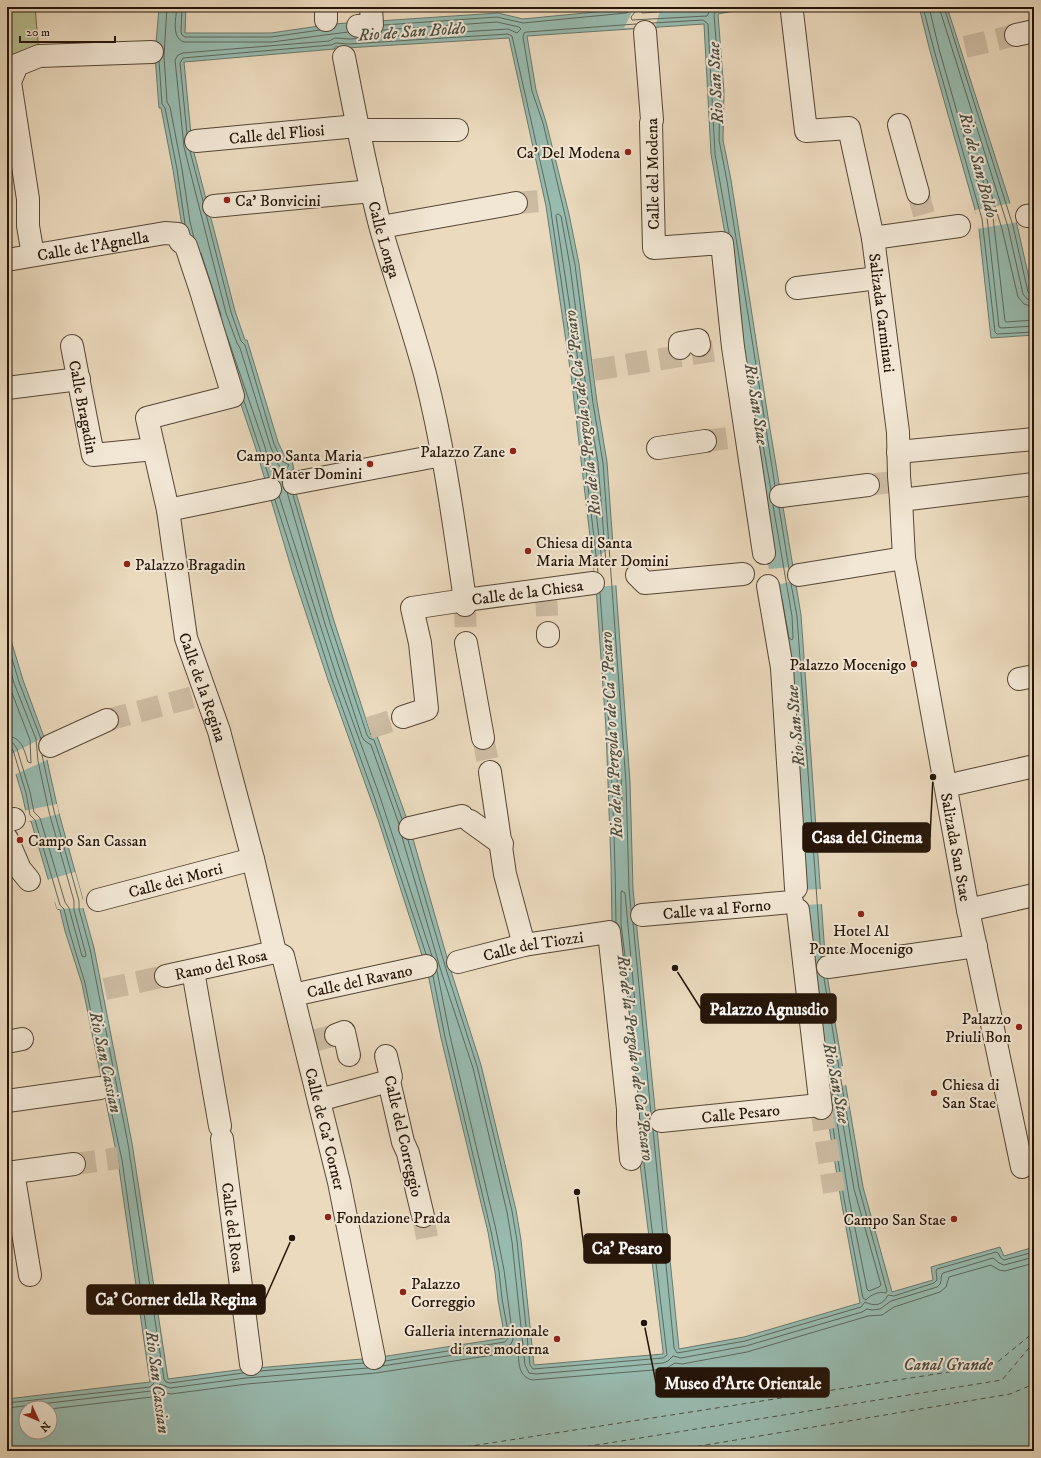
<svg xmlns="http://www.w3.org/2000/svg" width="1041" height="1458" viewBox="0 0 1041 1458" font-family="'IM FELL DW Pica',serif">
<rect width="100%" height="100%" fill="#ebdabe"/>
<filter id="stains"><feTurbulence type="fractalNoise" baseFrequency=".005" numOctaves="4"/><feColorMatrix values="0 0 0 0 .2 0 0 0 0 .09 0 0 0 0 .02 0 0 0 .5 -.17"/></filter>
<radialGradient id="worn" r=".72"><stop offset=".6" stop-color="#630" stop-opacity="0"/><stop offset="1" stop-color="#630" stop-opacity=".3"/></radialGradient>
<path fill="#b8bf91" stroke="#6e6a4d" d="M7 7H35L39 53 11 56 7 63Z"/>
<g fill="#98bbb0" stroke="#6a796d" fill-rule="evenodd">
<path d="M159 7H186L185 33H271L333 24 498 13 523 19 647 7H756L718 14 724 92 723 140 731 180 768 417 801 615 826 969 863 1187 892 1292 933 1280 931 1267 1000 1247 1004 1256 1034 1247V1451H7V1399L150 1382 118 1161 82 984 65 931 60 910 57 909 31 821H28L22 794 7 745V627L23 680 44 737 47 760 58 810 83 900V908L94 948 132 1143 168 1379 245 1369 374 1358 505 1338 498 1300 495 1272 488 1232 441 1038 428 974 379 822 328 680 293 574 255 446 183 233 173 170 161 108H159L155 56ZM704 24 711 154 726 240 771 587 818 1058 841 1200 860 1303 744 1337 679 1349 633 889 630 782 607 462 597 402 579 264 569 214 546 122 536 90 527 36ZM509 38 546 206 571 375 596 587 606 729 611 864 612 925 640 1164 663 1351V1354L534 1365 521 1240 516 1210 481 1065 450 968 409 825 376 733 371 735 334 621 291 476 290 471 294 469 291 458 286 459 278 442 247 340H245L235 311 192 145 184 62 335 49V47L346 46V48ZM26 1408H50V1432H26Z"/>
<path d="M919 7H947L1017 225 1034 300V335L991 338 978 220 930 51Z"/>
</g>
<g fill="#ebdabe">
<path d="M647 7H661L655 27 624 28 634 8Z"/>
<path d="M1012 203 1018 222 977 229 975 210Z"/>
<path d="M614 546 619 585 596 587 593 559Z"/>
<path d="M765 552H767L769 569 792 567 797 580 769 587Z"/>
<path d="M46 736 49 759 14 775 8 756Z"/>
<path d="M57 804 59 814 26 822 23 811Z"/>
<path d="M75 872 83 900H85V908L57 909 55 902 53 901 47 880Z"/>
<path d="M822 889 823 904 801 905 800 890Z"/>
<path d="M841 1066H844L847 1085 826 1088 819 1078 843 1075Z"/>
</g>
<g fill="none" stroke-linecap="round" stroke-linejoin="round">
<g stroke="#5e685c" stroke-width="1">
<path d="M167 7 164 56 167 102 170 107 182 169 190 222 194 238"/>
<path d="M177 7C176 18 171 38 184 42H272L348 32"/>
<path d="M182 7 181 32 182 35 185 37H271L320 30"/>
<path d="M635 7V12L631 17 632 20 707 16 712 7"/>
<path d="M641 7V12L643 13 703 9 705 7"/>
<path d="M733 7 717 10 714 14 720 92 719 140 727 181 775 486"/>
<path d="M923 7 934 50 982 219 995 332 997 334 1034 332"/>
<path d="M929 7 939 49 987 217 999 327 1001 328 1034 326"/>
<path d="M939 7 1008 227 1023 294 1027 299 1034 301"/>
<path d="M944 7 1013 226 1028 292 1031 295 1034 296"/>
<path d="M653 23 703 20 708 24 715 154 729 233"/>
<path d="M384 25 497 17 523 23 626 13 630 11V7"/>
<path d="M159 61 162 104 165 108 177 169 185 224"/>
<path d="M187 134 180 63 183 58 331 45 336 43 349 44 508 34 512 36 550 205 575 375 598 572"/>
<path d="M190 151 203 201"/>
<path d="M206 214 231 312 241 341 245 345 274 444 282 461 289 465 286 470 287 474"/>
<path d="M558 214 561 216 570 266 588 403 598 463 606 563 604 565 602 563 580 374 556 216Z"/>
<path d="M201 253 221 315"/>
<path d="M1034 307 1024 304 1018 297 1002 229 987 180 984 179 983 181 993 217 1005 321 1006 322 1034 320"/>
<path d="M227 336 264 444 274 478"/>
<path d="M244 401 269 477"/>
<path d="M756 421 759 422 771 490"/>
<path d="M283 479 281 468 277 463 270 445 240 348 237 343 226 313 184 147 175 60 178 55 183 53 329 41 335 38 350 39 508 29 517 33 521 29 519 27 497 22 383 30"/>
<path d="M287 492 325 624 362 737 365 741 371 745 399 824"/>
<path d="M293 495 330 623 367 735 369 738 374 740 402 819"/>
<path d="M279 496 337 678 379 794 432 956"/>
<path d="M275 500 332 679 374 796 426 954"/>
<path d="M773 505 792 616 793 638 792 640 789 638 782 599"/>
<path d="M779 507 789 569"/>
<path d="M791 584 797 616 821 957"/>
<path d="M600 593C608 703 615 812 616 923"/>
<path d="M7 642 19 682 41 739"/>
<path d="M7 659 14 683 36 739 38 761 49 812 74 901V910L85 951 86 955 85 957 82 956 69 908 65 902 40 818 34 812 30 792 17 749 13 743 7 742"/>
<path d="M7 680 30 740 31 763 28 762C24 750 22 737 7 736"/>
<path d="M7 747 11 748 13 750 26 793 30 815 35 820 60 905 64 909 69 930 85 983 104 1077"/>
<path d="M42 755 54 811 79 901V909L90 949 128 1144 164 1379 166 1382 170 1383 243 1373"/>
<path d="M619 772 621 774 622 804 620 806 618 805 617 774Z"/>
<path d="M402 837 441 971 473 1068 507 1212 512 1242 525 1365 529 1373 536 1374 663 1363 668 1361 673 1356 681 1358 746 1346 862 1312 867 1309 872 1310 880 1309 891 1301 937 1287C944 1282 939 1277 943 1273L993 1258 999 1263 1004 1265 1034 1257"/>
<path d="M408 840 446 969 477 1066 512 1211 517 1241 530 1365 533 1369 663 1358 667 1355 644 1163 640 1119"/>
<path d="M622 891 625 893 635 1003 634 1006 631 1004 621 924V893Z"/>
<path d="M631 910 629 889 626 783 603 463 593 403 575 265 565 215 543 123 532 91 523 37 524 33 527 32 636 24"/>
<path d="M633 922 651 1114"/>
<path d="M824 978 859 1188 887 1291 886 1293C879 1291 870 1295 866 1300L863 1298 844 1199 831 1114"/>
<path d="M829 1053 831 1054 854 1189 881 1285 879 1287 869 1291 867 1289 849 1198 827 1057V1054Z"/>
<path d="M653 1129 674 1348 677 1353 745 1341 861 1307 865 1302C875 1307 883 1305 888 1295L894 1296 934 1283 937 1280 936 1271 937 1269 996 1252 998 1253 1001 1258 1004 1260 1034 1252"/>
<path d="M385 1361 505 1342 509 1337 502 1299 499 1271 491 1231 445 1037 433 976"/>
<path d="M382 1366 506 1347 511 1344 513 1339 504 1270 496 1230 450 1036 437 971"/>
<path d="M260 1371 364 1363"/>
<path d="M7 1403 150 1387 154 1383 122 1160 108 1096"/>
<path d="M7 1408 151 1391 155 1389 160 1384 170 1388 246 1378 368 1368"/>
<path d="M50 1409 152 1397 162 1392 171 1394 247 1384 376 1373 506 1353 515 1348 518 1350C519 1363 518 1376 532 1380L665 1369 675 1363 682 1364 747 1352 868 1316 882 1315 894 1307 940 1292 946 1287 949 1277 991 1265 999 1270 1005 1271 1034 1263"/>
</g>
<g stroke="#4d4f43" stroke-width="1" stroke-dasharray="5 4" stroke-linecap="butt">
<path d="M439 1451 994 1365 1034 1332"/>
<path d="M559 1451 1002 1380 1034 1342"/>
<path d="M670 1451 1010 1394 1034 1384"/>
</g>
<g stroke="#cdbca3" stroke-width="22" stroke-dasharray="22 11" stroke-linecap="butt">
<path d="M965 47 1016 35"/>
<path d="M918 193 927 225"/>
<path d="M516 203 540 201"/>
<path d="M594 370 730 348"/>
<path d="M705 441 742 436"/>
<path d="M868 485 893 482"/>
<path d="M546 594 548 633"/>
<path d="M465 605 466 643"/>
<path d="M107 720 205 694"/>
<path d="M369 728 403 717"/>
<path d="M483 738 490 772"/>
<path d="M105 989 166 976"/>
<path d="M313 1041 336 1035"/>
<path d="M821 1108 834 1192"/>
<path d="M74 1164 118 1158"/>
<path d="M423 1216 428 1243"/>
</g>
<g stroke="#564636" stroke-width="24">
<g id="pedestrian">
<path d="M326 7V20"/>
<path id="s1" d="M792 12 806 131 849 128 873 238 898 432 899 476 901 500 904 558 968 910 1022 1167"/>
<path d="M358 26 372 25 371 7"/>
<path d="M645 32 652 120 651 123 654 248 722 243 733 347 764 553"/>
<path d="M1016 35 1034 31"/>
<path id="s2" d="M344 57C355 114 366 172 381 229 395 277 412 325 425 374 444 448 454 524 465 600L593 583"/>
<path d="M899 125 918 193"/>
<path d="M358 130H457"/>
<path id="s3" d="M196 141 357 126"/>
<path d="M214 206 372 191"/>
<path d="M1027 216 1034 215"/>
<path d="M381 227 516 203"/>
<path d="M873 238 959 226"/>
<path d="M33 255 28 226V199L10 82 17 65 39 56 152 52"/>
<path id="s4" d="M7 260 165 233 178 234 180 241 186 246 201 291 233 396 147 418 168 510 186 638 219 731 253 859 275 952"/>
<path d="M797 288 878 278"/>
<path id="s5" d="M72 346 93 455 154 449"/>
<path d="M680 348V343L698 340 699 345"/>
<path d="M7 388 79 379"/>
<path d="M658 448 705 441"/>
<path d="M898 452 1034 439"/>
<path d="M294 483 442 455"/>
<path d="M781 496 868 485"/>
<path d="M901 500 1034 484"/>
<path d="M168 510 270 489"/>
<path d="M637 575 645 583 743 574"/>
<path d="M799 575 904 558"/>
<path d="M768 586 782 668 796 888"/>
<path d="M548 633V636"/>
<path d="M466 643 483 738"/>
<path d="M1019 679 1034 676"/>
<path d="M403 717 427 709 420 643 412 608 465 600V605"/>
<path d="M50 746 107 720"/>
<path d="M490 772 505 874 524 945"/>
<path d="M946 786 1030 767"/>
<path d="M7 821 14 819"/>
<path d="M470 821 502 844"/>
<path d="M410 828 462 816"/>
<path d="M7 839 20 869 29 880"/>
<path id="s6" d="M98 900 253 859"/>
<path d="M798 910 821 1108"/>
<path d="M968 910 1034 895"/>
<path id="s7" d="M642 915 792 902"/>
<path id="s8" d="M275 952 283 956 339 1182 374 1358"/>
<path id="s9" d="M458 962 524 945 609 932 628 1109V1125L631 1159"/>
<path d="M828 967 976 946"/>
<path d="M193 971 220 1126"/>
<path id="s10" d="M166 976 275 952"/>
<path id="s11" d="M293 995 426 966"/>
<path d="M336 1035 344 1032 349 1055"/>
<path d="M7 1042 22 1039"/>
<path d="M386 1056 391 1077 389 1081 403 1142 408 1153 423 1216"/>
<path d="M319 1100 389 1081"/>
<path d="M7 1101 100 1088"/>
<path id="s12" d="M661 1121 820 1105"/>
<path id="s13" d="M222 1139 251 1364"/>
<path d="M13 1172 30 1275"/>
<path d="M7 1173 74 1164"/>
</g>
</g>
<use href="#pedestrian" stroke="#f2e7d5" stroke-width="22"/>
</g>
<g fill="#8f2418" stroke="#f2e7d5" stroke-width="1.5">
<circle cx="628" cy="152" r="4"/>
<circle cx="227" cy="200" r="4"/>
<circle cx="513" cy="451" r="4"/>
<circle cx="370" cy="464" r="4"/>
<circle cx="528" cy="551" r="4"/>
<circle cx="127" cy="564" r="4"/>
<circle cx="914" cy="664" r="4"/>
<circle cx="20" cy="840" r="4"/>
<circle cx="861" cy="914" r="4"/>
<circle cx="1019" cy="1027" r="4"/>
<circle cx="934" cy="1093" r="4"/>
<circle cx="328" cy="1217" r="4"/>
<circle cx="954" cy="1219" r="4"/>
<circle cx="403" cy="1292" r="4"/>
<circle cx="557" cy="1339" r="4"/>
</g>
<g text-anchor="middle" stroke-width="4" stroke-linejoin="round" paint-order="stroke">
<g font-size="16" fill="#251509" stroke="#f2e7d5">
<text dy="6" stroke="none"><textPath href="#s3" startOffset="81">Calle del Fliosi</textPath></text>
<text transform="translate(652 174) rotate(-91)" y="6">Calle del Modena</text>
<text dy="6" stroke="none"><textPath href="#s2" startOffset="187">Calle Longa</textPath></text>
<text dy="6" stroke="none"><textPath href="#s4" startOffset="87">Calle de l'Agnella</textPath></text>
<text dy="6" stroke="none"><textPath href="#s1" startOffset="351">Salizada Carminati</textPath></text>
<text dy="6" stroke="none"><textPath href="#s5" startOffset="62">Calle Bragadin</textPath></text>
<text dy="6" stroke="none"><textPath href="#s2" startOffset="620">Calle de la Chiesa</textPath></text>
<text dy="6" stroke="none"><textPath href="#s4" startOffset="710">Calle de la Regina</textPath></text>
<text dy="6" stroke="none"><textPath href="#s1" startOffset="891">Salizada San Stae</textPath></text>
<text dy="6" stroke="none"><textPath href="#s6" startOffset="80">Calle dei Morti</textPath></text>
<text dy="6" stroke="none"><textPath href="#s7" startOffset="75">Calle va al Forno</textPath></text>
<text dy="6" stroke="none"><textPath href="#s9" startOffset="77">Calle del Tiozzi</textPath></text>
<text dy="6" stroke="none"><textPath href="#s10" startOffset="56">Ramo del Rosa</textPath></text>
<text dy="6" stroke="none"><textPath href="#s11" startOffset="68">Calle del Ravano</textPath></text>
<text dy="6" stroke="none"><textPath href="#s12" startOffset="80">Calle Pesaro</textPath></text>
<text dy="6" stroke="none"><textPath href="#s8" startOffset="187">Calle de Ca' Corner</textPath></text>
<text transform="translate(404 1136) rotate(77)" y="6">Calle del Correggio</text>
<text dy="6" stroke="none"><textPath href="#s13" startOffset="89">Calle del Rosa</textPath></text>
</g>
<g font-size="16" fill="#251509" stroke="#f2e7d5" text-anchor="end">
<text x="620" y="158">Ca' Del Modena</text>
<text x="235" y="206" text-anchor="start">Ca' Bonvicini</text>
<text x="505" y="457">Palazzo Zane</text>
<text x="362" y="461">Campo Santa Maria<tspan x="362" dy="18">Mater Domini</tspan></text>
<text x="536" y="548" text-anchor="start">Chiesa di Santa<tspan x="536" dy="18">Maria Mater Domini</tspan></text>
<text x="135" y="570" text-anchor="start">Palazzo Bragadin</text>
<text x="906" y="670">Palazzo Mocenigo</text>
<text x="28" y="846" text-anchor="start">Campo San Cassan</text>
<text x="861" y="936" text-anchor="middle">Hotel Al<tspan x="861" dy="18">Ponte Mocenigo</tspan></text>
<text x="1011" y="1024">Palazzo<tspan x="1011" dy="18">Priuli Bon</tspan></text>
<text x="942" y="1090" text-anchor="start">Chiesa di<tspan x="942" dy="18">San Stae</tspan></text>
<text x="336" y="1223" text-anchor="start">Fondazione Prada</text>
<text x="946" y="1225">Campo San Stae</text>
<text x="411" y="1289" text-anchor="start">Palazzo<tspan x="411" dy="18">Correggio</tspan></text>
<text x="549" y="1336">Galleria internazionale<tspan x="549" dy="18">di arte moderna</tspan></text>
</g>
<g font-size="17" font-style="italic" fill="#4d4f43" stroke="#f2e7d5">
<text transform="translate(412 31) rotate(-4)" y="6">Rio de San Boldo</text>
<text transform="translate(715 83) rotate(-93)" y="6">Rio San Stae</text>
<text transform="translate(979 165) rotate(75)" y="6">Rio de San Boldo</text>
<text transform="translate(757 404) rotate(81)" y="6">Rio San Stae</text>
<text transform="translate(582 413) rotate(-97)" y="6">Rio de la Pergola o de Ca' Pesaro</text>
<text transform="translate(795 726) rotate(-95)" y="6">Rio San Stae</text>
<text transform="translate(611 735) rotate(-93)" y="6">Rio de la Pergola o de Ca' Pesaro</text>
<text transform="translate(636 1058) rotate(83)" y="6">Rio de la Pergola o de Ca' Pesaro</text>
<text transform="translate(106 1062) rotate(78)" y="6">Rio San Cassian</text>
<text transform="translate(837 1083) rotate(79)" y="6">Rio San Stae</text>
<text x="948" y="1370">Canal Grande</text>
<text transform="translate(158 1382) rotate(83)" y="6">Rio San Cassian</text>
</g>
</g>
<path fill="none" stroke="#251509" stroke-width="1.5" d="M933 777L930 837M675 968L701 1009M577 1192L584 1248M292 1238L265 1299M644 1323L656 1383"/>
<g fill="#251509" stroke="#f2e7d5" stroke-width="1.5">
<circle cx="933" cy="777" r="4"/>
<circle cx="675" cy="968" r="4"/>
<circle cx="577" cy="1192" r="4"/>
<circle cx="292" cy="1238" r="4"/>
<circle cx="644" cy="1323" r="4"/>
</g>
<g fill="#251509" stroke="#251509" stroke-width="1.5">
<rect x="803" y="823" width="127" height="29" rx="4"/>
<rect x="701" y="994" width="135" height="29" rx="4"/>
<rect x="584" y="1234" width="86" height="29" rx="4"/>
<rect x="87" y="1285" width="178" height="29" rx="4"/>
<rect x="656" y="1368" width="173" height="29" rx="4"/>
</g>
<g font-size="17" text-anchor="middle" font-weight="bold" fill="#fff">
<text x="867" y="843">Casa del Cinema</text>
<text x="769" y="1015">Palazzo Agnusdio</text>
<text x="627" y="1254">Ca' Pesaro</text>
<text x="176" y="1305">Ca' Corner della Regina</text>
<text x="743" y="1389">Museo d'Arte Orientale</text>
</g>
<rect width="1041" height="1458" fill="none" stroke="#ebdabe" stroke-width="24"/>
<rect x="8" y="8" width="1025" height="1442" fill="none" stroke="#251509" stroke-width="2"/>
<rect x="12" y="12" width="1017" height="1434" fill="none" stroke="#251509"/>
<g transform="translate(38 1420) rotate(134)"><circle r="19" fill="#f2e7d5" stroke="#a09383"/>
<path d="M0-3L7 15L0 10L-7 15Z" fill="#8f2418"/>
<text y="-6" font-size="11" font-weight="bold" text-anchor="middle" fill="#251509">N</text>
</g>
<path d="M20 36v6h95v-6" fill="none" stroke="#251509" stroke-width="2"/>
<text x="26" y="36" font-size="12" fill="#251509" stroke="#f2e7d5" stroke-width="3" paint-order="stroke">20 m</text>
<rect width="100%" height="100%" filter="url(#stains)"/>
<rect width="100%" height="100%" fill="url(#worn)"/>
</svg>
